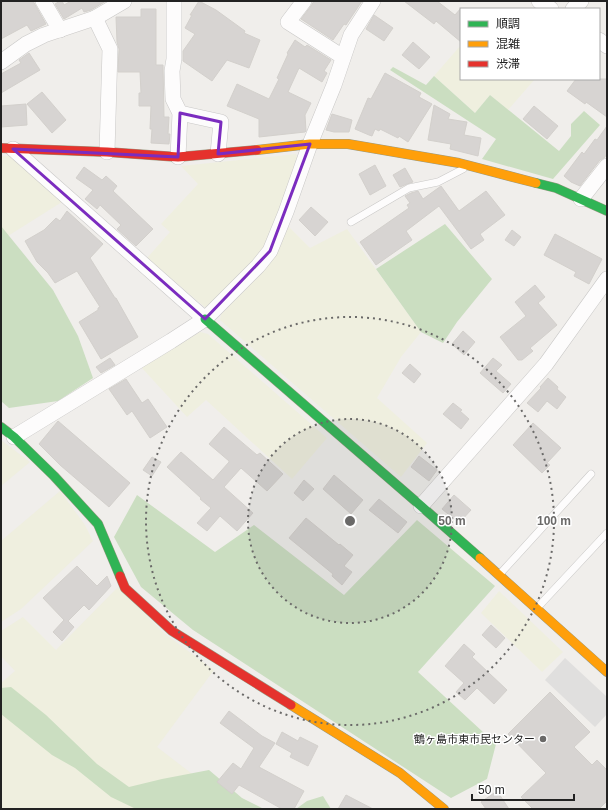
<svg xmlns="http://www.w3.org/2000/svg" width="608" height="810" viewBox="0 0 608 810" font-family="Arial,'Noto Sans JP',sans-serif">
<rect width="100%" height="100%" fill="#f0eeeb"/>
<g fill="#efefdf">
<path d="M461 45V79H535L508 110 490 95 475 113 434 76Z"/>
<path d="M296 154 298 160 267 244 254 262 207 309 147 258 170 232 161 224 198 184 181 166Z"/>
<path d="M1 156H11L62 202 3 239 1 238Z"/>
<path d="M287 225 310 248 347 229 421 332 401 357 377 398 427 443 401 477 220 320 221 314 260 271Z"/>
<path d="M200 332 208 334 327 438 292 479 206 400 187 417 141 367Z"/>
<path d="M1 440 30 462 1 486Z"/>
<path d="M60 491 85 525 93 541 21 609 1 622V541Z"/>
<path d="M118 587 165 634 214 670 157 747 238 809H1V683L15 671 1 656V631L23 617 56 650Z"/>
<path d="M499 591 563 652 542 672 481 613Z"/>
</g>
<g fill="#cbdec1">
<path d="M393 67 426 85 434 76 475 113 490 95 559 151 571 136V124L584 111 600 125 553 179 482 159 496 139 390 70Z"/>
<path d="M445 224 492 279 457 322 443 343 421 332 376 269Z"/>
<path d="M1 226 53 290 78 336 93 378 58 401 9 408 1 401Z"/>
<path d="M137 495 215 552 254 525 344 595 417 520 495 586 418 672 496 744 487 779 451 798 193 630 141 587 114 537Z"/>
<path d="M11 687 46 715 97 764 129 787 162 779 209 770 242 798 264 809H136L111 797 75 768 52 755 1 714V688Z"/>
<path d="M323 796 331 809H296L307 801Z"/>
</g>
<path fill="#e0dfde" d="M565 658 607 697V714L595 727 545 680Z"/>
<g fill="#d7d4d2" stroke="#d3d0cc">
<path d="M1 1H33L46 24 31 31 27 25 1 39Z"/>
<path d="M60 1H62L64 5 71 1H106L91 10 84 12 82 8 64 19 55 4Z"/>
<path d="M199 1 216 10 245 31 244 33 260 40 249 68 227 60 212 81 183 61V51L195 34 185 28 192 15H190Z"/>
<path d="M314 1H362L346 25 344 24 333 40 301 19 311 6Z"/>
<path d="M404 1H437L455 15 461 8V42L436 21 434 24Z"/>
<path d="M141 9H156V65H163L164 117H169L168 134H170L169 144 151 143 152 129H150L151 106H139V93H141L140 72H118L119 49 117 42 116 17H141Z"/>
<path d="M374 15 393 28 384 41 366 29Z"/>
<path d="M295 40 305 47 307 45 331 60 324 71 327 73 322 82 299 68 288 92 311 103 305 115 306 131 305 132 259 137V119L227 106 237 84 269 99 279 79 277 78 288 54 287 53Z"/>
<path d="M413 42 430 57 419 69 402 55Z"/>
<path d="M29 53 40 70 1 93V74L21 63 19 60Z"/>
<path d="M385 73 421 93 419 97 432 104 408 142 399 136 398 138 380 129 379 131 375 129 372 136 369 135 355 129 368 98 371 99Z"/>
<path d="M576 79H607V117L586 102 585 104 567 91Z"/>
<path d="M42 92 66 120 52 133 27 104Z"/>
<path d="M26 104 27 125 1 127V106Z"/>
<path d="M434 105 450 114 448 119 467 122 464 135 481 138 478 156 450 149 451 144 428 140Z"/>
<path d="M534 106 558 126 547 139 523 119Z"/>
<path d="M332 114 352 120 349 132H334L326 130Z"/>
<path d="M607 126V154L604 158 600 160 580 186 571 182 564 176 582 152 584 154 595 139 597 140Z"/>
<path d="M375 165 386 186 370 195 359 174Z"/>
<path d="M84 167 102 180 106 176 117 186 113 191 153 229 136 246 117 229 121 225 100 205 97 209 85 199 93 190 76 178Z"/>
<path d="M405 168 413 182 407 184 400 187 393 175Z"/>
<path d="M441 186 459 211 486 191 505 215 480 234 484 240 471 249 439 206 406 231 412 240 376 265 360 242 409 208 407 205 410 203 405 196 411 193 418 191 423 199Z"/>
<path d="M311 207 328 222 315 236 299 220Z"/>
<path d="M67 211 103 244 90 258 115 298H116L138 337 101 359 79 322 98 310V308L100 307 77 271 55 283 48 273 37 262 25 241 44 230 56 218 60 221Z"/>
<path d="M512 230 521 237 514 246 505 240Z"/>
<path d="M555 234 602 259 589 284 574 276 576 272 544 255Z"/>
<path d="M535 285 545 297 538 303 557 325 530 348 533 351 522 360H518L500 337 526 316 515 302Z"/>
<path d="M463 331 475 342 464 355 452 344Z"/>
<path d="M110 358 115 365 101 373 96 367Z"/>
<path d="M493 358 502 365 496 371 511 384 503 393 480 373Z"/>
<path d="M410 364 421 374 414 383 402 373Z"/>
<path d="M548 378 558 387 557 389 566 397 557 409 547 401 538 412 527 403 541 388 540 387Z"/>
<path d="M126 379 142 403 148 399 167 427 150 438 132 411 127 415 109 389Z"/>
<path d="M453 403 462 410 460 411 469 419 461 429 443 414Z"/>
<path d="M58 421 130 483 109 507 60 465 39 444Z"/>
<path d="M533 423 561 448 547 463 550 465 542 473 513 445Z"/>
<path d="M224 427 257 455 260 453 283 474 267 491 241 468 224 487 253 513 237 531 220 516 207 531 197 523 211 508 200 499 201 498 167 467 181 452 213 480 229 462V461L209 444Z"/>
<path d="M419 456 437 470 429 481 411 467Z"/>
<path d="M152 457 161 462 152 476 143 470Z"/>
<path d="M334 475 363 500 351 514 323 489Z"/>
<path d="M304 480 314 489 303 501 294 493Z"/>
<path d="M454 495 471 510 459 523 442 509Z"/>
<path d="M379 499 407 522 398 533 369 510Z"/>
<path d="M306 518 339 545 340 544 353 555 344 566 352 572 342 585 332 576 333 574 289 538Z"/>
<path d="M77 566 97 586 107 576 111 586 89 610 84 605 68 621 74 627 62 641 53 632 64 620 43 598Z"/>
<path d="M491 625 505 638 496 648 482 635Z"/>
<path d="M464 644 475 654 472 657 507 690 494 704 477 688 465 700 456 692 464 683 445 666Z"/>
<path d="M550 692 590 732 574 747 592 765 597 760 607 770V801L599 809H533L521 797 546 773 508 734Z"/>
<path d="M229 711 262 736 275 743 259 767 304 791 294 809H282L239 785 232 794 217 782 233 763 241 769 254 748 220 723Z"/>
<path d="M282 732 298 741 300 737 318 746 308 766 290 757 292 753 276 744Z"/>
<path d="M497 791 509 809H486L481 802Z"/>
<path d="M346 795 373 809H338Z"/>
</g>
<g fill="none" stroke-linecap="round" stroke-linejoin="round">
<g stroke="#c9c8c7" stroke-width="8">
<g id="lane">
<path d="M351 222 409 188 438 182 463 169"/>
<path d="M499 575 591 474"/>
<path d="M537 608 607 533"/>
</g>
</g>
<g stroke="#c9c8c7" stroke-width="16">
<g id="street">
<path d="M43 1 60 30"/>
<path d="M174 1V59L172 71 173 99 180 113 178 157"/>
<path d="M304 1 288 22 343 57"/>
<path d="M539 1 551 9"/>
<path d="M573 9 581 1"/>
<path d="M95 18 110 49 107 152"/>
<path d="M599 40 607 46"/>
<path d="M1 62 26 44 44 35 95 18 124 1"/>
<path d="M180 113 221 122 218 154"/>
<path d="M13 149 205 319"/>
<path d="M581 199 607 166"/>
<path d="M14 437 171 341 205 319 258 266 270 251 286 212 310 144 334 85 351 35 373 1"/>
<path d="M421 506 546 364 607 279"/>
</g>
</g>
<g stroke="#999a82" stroke-width="10">
<g id="fast">
<path d="M536 183 556 188 607 211"/>
<path d="M205 319 421 506 480 558"/>
<path d="M1 427 14 437 54 476 98 524 120 576"/>
</g>
</g>
<g stroke="#999a82" stroke-width="10">
<g id="slow">
<path d="M257 150 310 144H348L459 163 536 183"/>
<path d="M480 558 607 672"/>
<path d="M291 705 400 773 444 809"/>
</g>
</g>
<g stroke="#999a82" stroke-width="10">
<g id="jam">
<path d="M1 148 107 152 178 157 257 150"/>
<path d="M120 576 125 588 172 631 291 705"/>
</g>
</g>
<use href="#lane" stroke="#fdfcfc" stroke-width="7"/>
<use href="#street" stroke="#fdfcfc" stroke-width="15"/>
<use href="#fast" stroke="#30b455" stroke-width="9"/>
<use href="#slow" stroke="#ff9f0a" stroke-width="9"/>
<use href="#jam" stroke="#e5322d" stroke-width="9"/>
</g>
<path fill="none" stroke="#7b2cbf" stroke-width="3" stroke-linejoin="round" d="M180 113 221 122 218 154 310 144 270 251 205 319 13 149 178 157Z"/>
<circle cx="350" cy="521" r="102" fill="#6a6968" fill-opacity=".12"/>
<g fill="none" stroke="#6a6968" stroke-width="2" stroke-dasharray="2 4">
<circle cx="350" cy="521" r="102"/>
<circle cx="350" cy="521" r="204"/>
</g>
<circle fill="#6a6968" stroke="#fff" stroke-width="1.5" cx="543" cy="739" r="4"/>
<g text-anchor="middle" stroke-width="3" stroke-linejoin="round" paint-order="stroke">
<g font-size="11" fill="#222" stroke="#fff" text-anchor="end">
<text x="535" y="743">鶴ヶ島市東市民センター</text>
</g>
</g>
<circle cx="350" cy="521" r="6" fill="#6a6968" stroke="#fff" stroke-width="2"/>
<g font-size="12" text-anchor="middle" font-weight="bold" fill="#6a6968" stroke="#fff" stroke-width="3" stroke-linejoin="round" paint-order="stroke">
<text x="452" y="525">50 m</text>
<text x="554" y="525">100 m</text>
</g>
<rect width="608" height="810" fill="none" stroke="#222222" stroke-width="4"/>
<rect x="460" y="8" width="140" height="72" fill="#ffffff" stroke="#a7a7a7"/>
<rect x="468" y="21" width="20" height="6" fill="#30b455" stroke="#a7a7a7"/>
<text x="496" y="28" font-size="12" fill="#222222">順調</text>
<rect x="468" y="41" width="20" height="6" fill="#ff9f0a" stroke="#a7a7a7"/>
<text x="496" y="48" font-size="12" fill="#222222">混雑</text>
<rect x="468" y="61" width="20" height="6" fill="#e5322d" stroke="#a7a7a7"/>
<text x="496" y="68" font-size="12" fill="#222222">渋滞</text>
<path d="M472 794v6h102v-6" fill="none" stroke="#222222" stroke-width="2"/>
<text x="478" y="794" font-size="12" fill="#222222" stroke="#ffffff" stroke-width="3" paint-order="stroke">50 m</text>
</svg>
